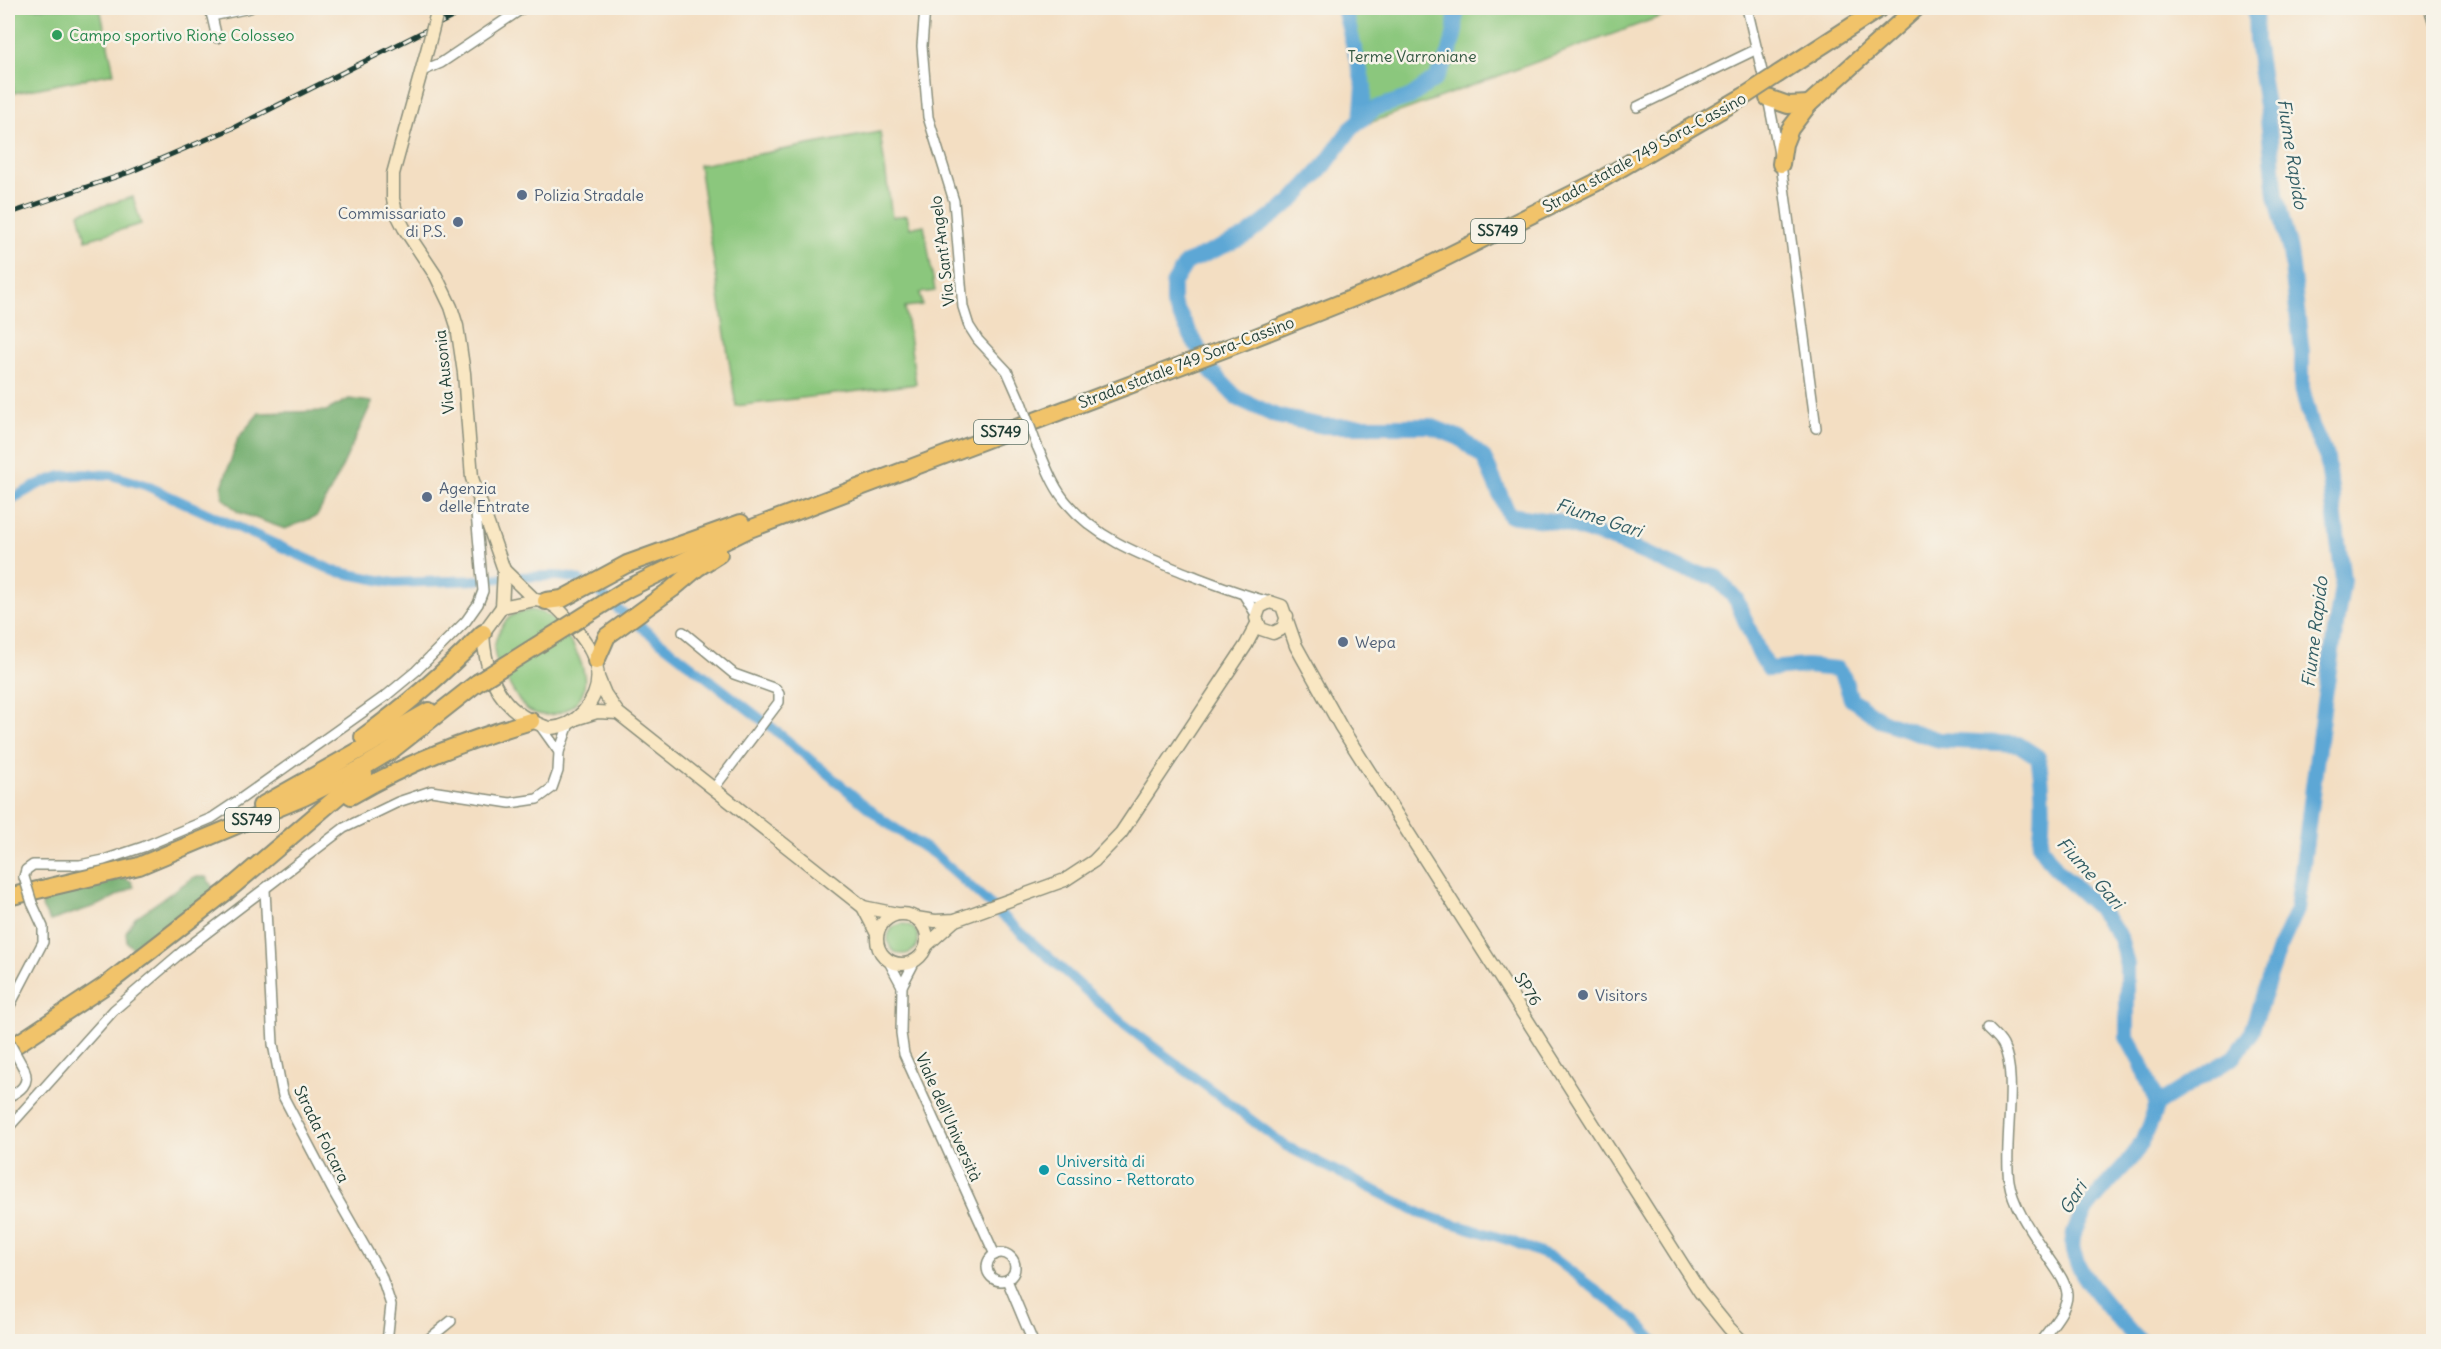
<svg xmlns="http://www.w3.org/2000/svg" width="2441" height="1349" viewBox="0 0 2441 1349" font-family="Delius,sans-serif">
<rect width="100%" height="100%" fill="#f7f3e8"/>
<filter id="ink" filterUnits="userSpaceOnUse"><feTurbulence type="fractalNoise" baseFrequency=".0167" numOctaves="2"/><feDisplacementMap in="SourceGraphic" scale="12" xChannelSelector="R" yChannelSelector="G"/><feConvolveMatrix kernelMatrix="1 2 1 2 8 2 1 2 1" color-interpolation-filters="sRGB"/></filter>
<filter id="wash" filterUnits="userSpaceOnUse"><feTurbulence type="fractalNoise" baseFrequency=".008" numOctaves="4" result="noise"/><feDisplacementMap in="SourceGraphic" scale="24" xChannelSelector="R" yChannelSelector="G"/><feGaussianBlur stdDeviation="1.35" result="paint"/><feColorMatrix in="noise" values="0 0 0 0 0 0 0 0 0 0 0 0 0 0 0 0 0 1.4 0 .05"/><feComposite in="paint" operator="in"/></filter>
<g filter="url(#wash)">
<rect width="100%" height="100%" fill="#f3dec2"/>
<g fill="#8bc77d" stroke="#558258" stroke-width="1.5">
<path d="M8 8H100L114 73 14 93 8 63Z"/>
<path d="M1349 8H1649L1665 15 1364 125 1361 55Z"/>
<path d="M880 132 892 217 907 215 910 228 924 225 935 291 920 293 922 305 905 307 916 384 736 406 699 165Z"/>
<path d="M133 197 141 224 86 240 79 213Z"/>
<path d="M531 610C539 612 547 613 553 619 570 635 597 679 578 700 566 714 545 720 528 710 519 704 512 689 507 680 503 672 496 663 495 655 492 642 502 621 513 615 518 612 526 612 531 610Z"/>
<circle cx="903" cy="939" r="15"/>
</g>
<g fill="#70ac6c" stroke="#487450" stroke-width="1.5">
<path d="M349 399 372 402 335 482 317 516 285 529 238 512 223 498 222 487 238 438 259 413 326 411Z"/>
<path d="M194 877H206L212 886 211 897 134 949 127 942 126 932 135 918Z"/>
<path d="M124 878 131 881 134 887 101 904 50 921 42 907 44 898 90 885Z"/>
</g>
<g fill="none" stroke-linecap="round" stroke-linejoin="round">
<g stroke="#5da7d5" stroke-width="10">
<path d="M8 501 39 484 61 476 84 474 111 475 145 485 334 571 394 583 478 580"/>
<path d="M519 577C572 575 578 572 619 610L775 730 884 821 934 854 1122 1023 1286 1146 1424 1215 1511 1241 1555 1259 1635 1320 1656 1342"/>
<path d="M486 579 500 578"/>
</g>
<g stroke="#5da7d5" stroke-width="16">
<path d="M1344 8 1364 87 1361 120"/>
<path d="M1456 8 1455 31 1449 55 1435 79 1410 97 1376 108 1352 127 1325 165 1292 201 1246 236 1186 263 1173 284V303L1211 371 1237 398 1276 416 1323 426H1430L1460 438 1484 458 1509 515 1559 522 1614 540 1686 571 1716 577 1736 599 1759 653 1769 669 1806 666 1837 669 1844 678 1851 699 1882 721 1939 740 2018 744 2038 757C2044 788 2044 815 2040 846L2057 870 2099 909 2120 937 2127 965V1037L2141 1063 2157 1104"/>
<path d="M2157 1104 2234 1057 2250 1035 2279 949 2297 910 2324 702 2343 580 2327 458 2312 426 2302 388V353L2290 251 2276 195 2268 119 2256 41 2255 8"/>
<path d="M2141 1342C2123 1326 2110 1310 2095 1291 2086 1279 2077 1267 2073 1251 2066 1220 2114 1179 2132 1157 2144 1142 2151 1123 2157 1104"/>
</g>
</g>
</g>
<g filter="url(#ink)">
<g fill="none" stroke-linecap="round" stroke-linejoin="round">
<g stroke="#898e7b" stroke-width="12">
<g id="street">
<path d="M210 8 217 38"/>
<path d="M925 8 922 46 928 117 954 201 963 307 969 326 978 340 1007 371 1022 405"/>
<path d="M1747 8 1765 84"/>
<path d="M2429 8 2434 24"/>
<path d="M212 16 250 8"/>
<path d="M422 71 441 63 523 8"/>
<path d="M1768 98 1781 164 1816 428"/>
<path d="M1637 107 1757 49"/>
<path d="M1037 446C1046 466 1053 487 1067 503 1098 540 1144 556 1188 574 1215 584 1242 595 1270 602"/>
<path d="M1244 595 1257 616"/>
<path d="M683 632 734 674 776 689 779 694V702L714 788"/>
<path d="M539 724 559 752"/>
<path d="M24 877 26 870 33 865H80L104 860 143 847 212 818 242 798 387 695 416 671 466 621 478 604 483 591 476 513 479 500"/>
<path d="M265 890 273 1044 283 1096 333 1191 381 1275 391 1305 387 1342"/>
<path d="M888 960 902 986"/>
<path d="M915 961 902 986 901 1033 904 1054 995 1255"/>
<path d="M8 1009 43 942V927L32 903"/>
<path d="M1988 1028C1993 1033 2000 1039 2003 1045 2019 1076 2003 1143 2009 1181 2013 1207 2032 1233 2046 1254 2053 1266 2066 1280 2067 1294 2068 1310 2049 1329 2040 1342"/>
<path d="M8 1097C20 1091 31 1084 24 1069"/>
<path d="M8 1128 114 1010 183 951 344 828 398 802 431 791 510 803 537 799 552 788 558 771 559 752 569 724"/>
<circle cx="1001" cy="1267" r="14"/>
<path d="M1007 1280 1033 1342"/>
<path d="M425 1342 451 1321"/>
</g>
</g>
<g stroke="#898e7b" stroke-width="15">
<g id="secondary">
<path d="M428 47 393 174V199L396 212 404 228 436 276 451 307 457 326 464 373 472 478 504 570 502 607"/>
<path d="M504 570 535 600"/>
<path d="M535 600C558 602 563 614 577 631 599 657 607 685 583 712 574 722 564 727 551 728 546 728 539 724 534 722 497 706 485 671 483 633L502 607Z"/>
<path d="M1287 616 1283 628 1273 633 1261 629 1256 618 1260 607 1270 602 1282 606 1296 646 1341 727 1700 1292 1729 1328 1743 1342"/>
<path d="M598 677 605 694 618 713 863 907 877 934"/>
<path d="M578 718 597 712 618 713"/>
<path d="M863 907 897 914"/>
<circle cx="902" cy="939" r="25"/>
<path d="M916 918 935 921 955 920 1065 880 1094 861 1121 833 1246 645 1258 622"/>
<path d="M927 945 955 920"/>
</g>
</g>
<g stroke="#898e7b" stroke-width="20">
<g id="highway">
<path d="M1778 74 1880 8"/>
<path d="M1768 98 1788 105 1809 104"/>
<path d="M1781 164 1784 144 1790 129 1809 104 1916 8"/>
<path d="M627 589 747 530 1243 342 1406 277 1595 183 1743 97"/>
<path d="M546 601 562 599 627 564 741 523"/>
<path d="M596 661 607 636 672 589 697 568 719 554"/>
<path d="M363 737C406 706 446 671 483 633"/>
<path d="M351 796C408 762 468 740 531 721"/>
<path d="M261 806 429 711"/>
<path d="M8 897 139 866 304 797 360 769 392 750 477 683"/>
<path d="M8 1050 106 985 227 891 364 774"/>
</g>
</g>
<use href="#street" stroke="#fff" stroke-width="9"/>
<use href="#secondary" stroke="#f9e7c3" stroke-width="12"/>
<use href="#highway" stroke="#f1c36a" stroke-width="16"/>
<g stroke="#1f3d34" stroke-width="5">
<path id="rail" d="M8 214 130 172 233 128 470 8"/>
</g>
<use href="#rail" stroke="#f7f3e8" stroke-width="3" stroke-dasharray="9" stroke-linecap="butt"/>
<g stroke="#898e7b" stroke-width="12" stroke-linecap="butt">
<g id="street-bridge">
<path d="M1022 405 1037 446"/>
<path d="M24 877 32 903"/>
<path d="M8 1040 24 1069"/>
</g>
</g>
<g stroke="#898e7b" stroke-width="15" stroke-linecap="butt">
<path id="secondary-bridge" d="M428 47 438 8"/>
</g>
<g stroke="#898e7b" stroke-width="20" stroke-linecap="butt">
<g id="highway-bridge">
<path d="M1743 97 1778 74"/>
<path d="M477 683 627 589"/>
</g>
</g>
<use href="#street-bridge" stroke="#fff" stroke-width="9"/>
<use href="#secondary-bridge" stroke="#f9e7c3" stroke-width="12"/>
<use href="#highway-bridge" stroke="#f1c36a" stroke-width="16"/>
</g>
</g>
<circle fill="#2e9e5b" stroke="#f7f3e8" stroke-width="2" cx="57" cy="35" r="6"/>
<g fill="#5c6f8a" stroke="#f7f3e8" stroke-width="2">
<circle cx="522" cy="195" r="6"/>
<circle cx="458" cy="222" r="6"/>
<circle cx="427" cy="497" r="6"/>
<circle cx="1343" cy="642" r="6"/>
<circle cx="1583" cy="995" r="6"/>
</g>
<circle fill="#0f9aa8" stroke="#f7f3e8" stroke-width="2" cx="1044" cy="1170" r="6"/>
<g text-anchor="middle" stroke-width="5" stroke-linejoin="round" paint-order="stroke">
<g fill="#f7f3e8" stroke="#60746a" stroke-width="1.5">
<rect x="1471" y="219" width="54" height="24" rx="4.5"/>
<rect x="974" y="420" width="54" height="24" rx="4.5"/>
<rect x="225" y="808" width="54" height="24" rx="4.5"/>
</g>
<g font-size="15" font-weight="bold" fill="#1f3d34">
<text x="1498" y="236">SS749</text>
<text x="1001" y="437">SS749</text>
<text x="252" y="825">SS749</text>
</g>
<g font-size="16" fill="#27864d" stroke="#f7f3e8" text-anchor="start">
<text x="69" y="41">Campo sportivo Rione Colosseo</text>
</g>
<g font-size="16" fill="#355943" stroke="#f7f3e8">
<text x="1412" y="62">Terme Varroniane</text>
</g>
<g font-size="16" fill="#1f3d34" stroke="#f7f3e8">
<text transform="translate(1644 152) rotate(-29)" y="6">Strada statale 749 Sora-Cassino</text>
<text transform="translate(942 251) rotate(-97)" y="6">Via Sant'Angelo</text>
<text transform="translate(1186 362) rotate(-21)" y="6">Strada statale 749 Sora-Cassino</text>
<text transform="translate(444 372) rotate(-96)" y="6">Via Ausonia</text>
<text transform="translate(1528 989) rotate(58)" y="6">SP76</text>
<text transform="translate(949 1117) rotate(66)" y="6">Viale dell'Università</text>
<text transform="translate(322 1134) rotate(64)" y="6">Strada Folcara</text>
</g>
<g font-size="16" fill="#4e5e75" stroke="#f7f3e8" text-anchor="start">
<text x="534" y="201">Polizia Stradale</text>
<text x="446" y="219" text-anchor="end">Commissariato<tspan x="446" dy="18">di P.S.</tspan></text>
<text x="439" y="494">Agenzia<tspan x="439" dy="18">delle Entrate</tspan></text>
<text x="1355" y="648">Wepa</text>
<text x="1595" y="1001">Visitors</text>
</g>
<g font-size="16" fill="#0d838f" stroke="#f7f3e8" text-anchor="start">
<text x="1056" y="1167">Università di<tspan x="1056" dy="18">Cassino - Rettorato</tspan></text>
</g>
<g font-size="18" font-style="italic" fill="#325d64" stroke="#f7f3e8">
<text transform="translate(2292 154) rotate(81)" y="6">Fiume Rapido</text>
<text transform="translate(1599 518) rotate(18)" y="6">Fiume Gari</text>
<text transform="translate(2315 632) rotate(-83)" y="6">Fiume Rapido</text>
<text transform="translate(2090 873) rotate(48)" y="6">Fiume Gari</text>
<text transform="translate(2073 1198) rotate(-58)" y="6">Gari</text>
</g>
</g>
<rect width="2441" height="1349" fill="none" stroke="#f7f3e8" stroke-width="30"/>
</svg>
